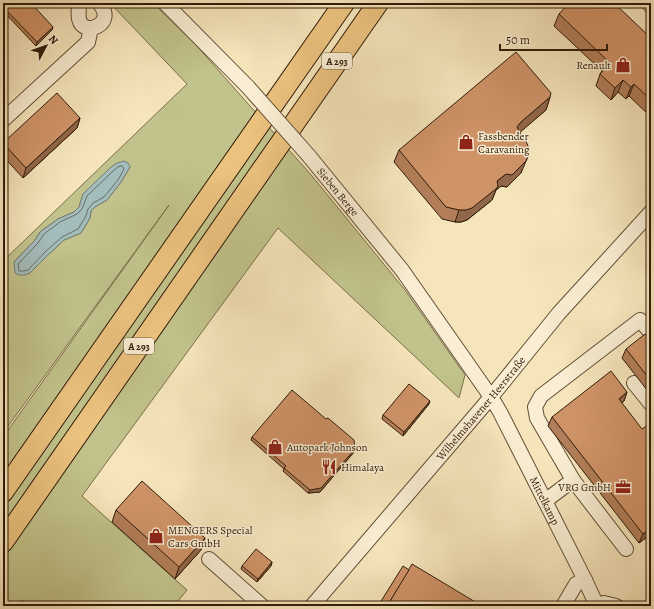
<svg xmlns="http://www.w3.org/2000/svg" width="654" height="609" viewBox="0 0 654 609" font-family="Alegreya,serif">
<rect width="100%" height="100%" fill="#f6e5bb"/>
<filter id="stains"><feTurbulence type="fractalNoise" baseFrequency=".005" numOctaves="4"/><feColorMatrix values="0 0 0 0 .2 0 0 0 0 .09 0 0 0 0 .02 0 0 0 .5 -.17"/></filter>
<radialGradient id="worn" r=".72"><stop offset=".6" stop-color="#630" stop-opacity="0"/><stop offset="1" stop-color="#630" stop-opacity=".3"/></radialGradient>
<g fill="#c2c38c" stroke="#796f4a" fill-rule="evenodd">
<path d="M110 3H153L196 45 312 176 405 290 465 375 459 398 278 228 82 496 187 590 174 606H29L22 600 18 606H3V437L169 205 3 433V261L187 84ZM130 167 121 182 107 200 95 207 91 211 90 218 81 233 64 240 49 254 30 273 14 262 35 240 40 232 58 219 74 212 79 207 83 194Z"/>
<path d="M638 3H651V18Z"/>
</g>
<path fill="#a3bcbc" stroke="#757c74" d="M124 161 128 163 130 167 121 182 107 200 95 207 91 211 90 218 81 233 64 240 49 254 30 273 25 275H19L15 273 14 262 35 240 40 232 58 219 74 212 79 207 83 194 110 168 117 163Z"/>
<g fill="none" stroke-linecap="round" stroke-linejoin="round">
<path stroke="#6a6c62" stroke-width="1" d="M122 166 124 169 118 180 104 197 93 203 88 209 86 216 78 229 62 237 46 251 28 270 24 271H19L18 264 38 243 44 234 60 222 77 214 82 209 87 196 113 171 118 167Z"/>
<g stroke="#624e36" stroke-width="16">
<g id="minor">
<path d="M79 3C79 8 78 14 79 19 83 38 118 24 99 3"/>
<path d="M165 3 248 87"/>
<path d="M3 120 88 42 91 28"/>
<path id="s1" d="M309 156 402 270 491 397 500 412 585 580 597 606"/>
<path d="M634 383 651 404"/>
<path d="M573 480 537 418 535 407 541 396 640 320 651 333"/>
<path d="M545 501 573 480 626 549"/>
<path d="M209 559 262 606"/>
<path d="M597 605 604 603 616 606"/>
<path id="s2" d="M312 606 491 397 559 313 651 212"/>
<path d="M563 606 576 584 585 580"/>
</g>
</g>
<g stroke="#301b09" stroke-width="22">
<g id="highway">
<path d="M3 492 344 3"/>
<path d="M3 542 378 3"/>
</g>
</g>
<use href="#minor" stroke="#f9eed3" stroke-width="14"/>
<use href="#highway" stroke="#ebc27e" stroke-width="20"/>
<g stroke="#624e36" stroke-width="16" stroke-linecap="butt">
<path id="minor-bridge" d="M248 87 309 156"/>
</g>
<use href="#minor-bridge" stroke="#f9eed3" stroke-width="14"/>
</g>
<g fill="#b27e59" stroke="#301b09">
<path d="M4 8 52 30 36 46 3 11Z"/>
<path d="M559 14 651 38V117L629 96 626 99 618 92 611 100 596 86 600 74 602 71 554 26Z"/>
<path d="M550 97 546 110 519 132 521 173 507 187 501 186 496 190 492 200 467 220 461 222H455L442 219 394 162 399 150Z"/>
<path d="M80 118 77 128 23 178 3 156V143Z"/>
<path d="M651 342V395L622 358 626 349Z"/>
<path d="M627 392 624 401 622 403 651 534 639 543 548 426 552 417Z"/>
<path d="M429 404 403 436 382 419 383 415Z"/>
<path d="M252 437 354 452 320 492 308 493 283 471 284 469 251 440Z"/>
<path d="M116 510 205 538 201 550 175 579 112 522Z"/>
<path d="M272 562 271 566 257 582 241 569 242 566Z"/>
</g>
<g fill="#916749" stroke="#301b09">
<path d="M53 27 52 30 36 46 37 42Z"/>
<path d="M623 80 618 92 611 100 615 88Z"/>
<path d="M634 84 629 96 626 99 631 87Z"/>
<path d="M550 97 546 110 517 135V127L521 122Z"/>
<path d="M80 118 77 128 23 178 26 168Z"/>
<path d="M529 154 521 173 507 187 501 186 496 190 492 200 467 220 461 222H455L459 210 506 174Z"/>
<path d="M627 392 624 401 615 408 619 399Z"/>
<path d="M430 401 429 404 403 436 404 432Z"/>
<path d="M355 449 354 452 320 492 308 493 310 490Z"/>
<path d="M651 528V534L639 543 643 534Z"/>
<path d="M205 538 201 550 175 579 179 567Z"/>
<path d="M272 562 271 566 257 582 258 579Z"/>
</g>
<g fill="#cf9368" stroke="#301b09">
<path d="M9 3H31L53 27 37 42 4 8Z"/>
<path d="M569 3H614L651 38V100L634 84 631 87 623 80 615 88 600 74 610 63 559 14Z"/>
<path d="M516 52 551 93 550 97 521 122 517 127 520 133 525 139 528 146 529 154 526 161 512 175 506 174 497 181 498 185 497 188 472 208 466 210H459L446 207 399 150Z"/>
<path d="M57 93 80 118 26 168 3 143Z"/>
<path d="M645 334 651 342V381L626 349Z"/>
<path d="M611 371 627 392 619 399 642 429 651 423V528L643 534 552 417Z"/>
<path d="M409 384 430 401 404 432 383 415Z"/>
<path d="M292 390 326 419 328 418 354 440 355 449 321 488 310 490 284 468 286 466 252 437Z"/>
<path d="M142 481 205 538 179 567 116 510Z"/>
<path d="M256 549 272 562 258 579 242 566Z"/>
<path d="M412 564 477 603 475 606H387Z"/>
<path d="M403 566 409 570 387 606H378Z"/>
</g>
<defs>
<g id="shop-bare" transform="scale(1.2)"><path d="M-5-2.5h2.3a2.7 3.5 0 0 1 5.4 0H5L5.5 6h-11ZM-1.5-2.5h3a1.5 2.3 0 0 0-3 0Z" fill="#8f2418" stroke="#f9eed3" stroke-width="2.5" paint-order="stroke"/></g>
<g id="restaurant-bare" transform="scale(1.2)"><path d="M-5-6h1v4h1v-4h1v4h1v-4h1v5L-1.5 .5V6h-2V.5L-5-1ZM5-6V6H3V1.5H1.5Q1.5-4 5-6Z" fill="#8f2418" stroke="#f9eed3" stroke-width="2.5" paint-order="stroke"/></g>
<g id="office-bare" transform="scale(1.2)"><path d="M-6-3h4V-5.5h4V-3h4V5H-6ZM-1-4.5V-3h2v-1.5ZM-6 0V1H6V0Z" fill="#8f2418" stroke="#f9eed3" stroke-width="2.5" paint-order="stroke"/></g>
</defs>
<g fill-rule="evenodd">
<use href="#shop-bare" x="623" y="65"/>
<use href="#shop-bare" x="466" y="142"/>
<use href="#shop-bare" x="275" y="447"/>
<use href="#restaurant-bare" x="329" y="467"/>
<use href="#office-bare" x="623" y="487"/>
<use href="#shop-bare" x="156" y="536"/>
</g>
<g text-anchor="middle" stroke-width="3" stroke-linejoin="round" paint-order="stroke">
<g fill="#f9eed3" stroke="#6c5a46" stroke-width="1">
<rect x="322" y="53" width="30" height="16" rx="3"/>
<rect x="124" y="338" width="30" height="16" rx="3"/>
</g>
<g font-size="10" font-weight="bold" fill="#301b09">
<text x="337" y="65">A 293</text>
<text x="139" y="350">A 293</text>
</g>
<g font-size="11" fill="#301b09" stroke="#f9eed3" text-anchor="start">
<text x="611" y="69" text-anchor="end">Renault</text>
<text x="478" y="140">Fassbender<tspan x="478" dy="13">Caravaning</tspan></text>
<text x="287" y="451">Autopark Johnson</text>
<text x="341" y="471">Himalaya</text>
<text x="611" y="491" text-anchor="end">VRG GmbH</text>
<text x="168" y="534">MENGERS Special<tspan x="168" dy="13">Cars GmbH</tspan></text>
</g>
<g font-size="11" fill="#301b09" stroke="#f9eed3">
<text dy="4" stroke="none"><textPath href="#s1" startOffset="46">Sieben Berge</textPath></text>
<text dy="4" stroke="none"><textPath href="#s2" startOffset="260">Wilhelmshavener Heerstraße</textPath></text>
<text dy="4" stroke="none"><textPath href="#s1" startOffset="419">Mittelkamp</textPath></text>
</g>
</g>
<rect width="654" height="609" fill="none" stroke="#f6e5bb" stroke-width="16"/>
<rect x="4" y="4" width="646" height="601" fill="none" stroke="#301b09" stroke-width="2"/>
<rect x="8" y="8" width="638" height="593" fill="none" stroke="#301b09"/>
<g transform="translate(46 46) rotate(49)" stroke="#f9eed3" stroke-width="3" paint-order="stroke">
<path d="M0-3L7 15L0 10L-7 15Z" fill="#301b09"/>
<text y="-6" font-size="11" font-weight="bold" text-anchor="middle" fill="#301b09">N</text>
</g>
<path d="M500 44v6h107v-6" fill="none" stroke="#301b09" stroke-width="2"/>
<text x="506" y="44" font-size="12" fill="#301b09" stroke="#f9eed3" stroke-width="3" paint-order="stroke">50 m</text>
<rect width="100%" height="100%" filter="url(#stains)"/>
<rect width="100%" height="100%" fill="url(#worn)"/>
</svg>
